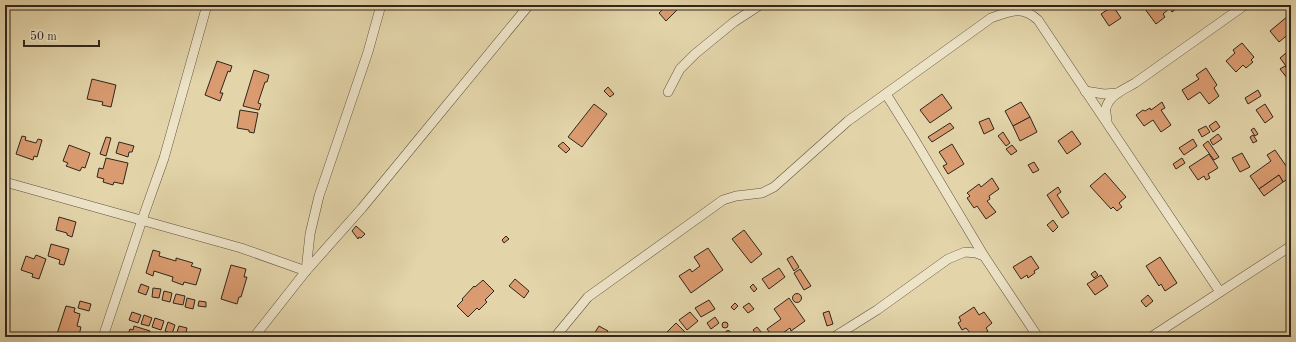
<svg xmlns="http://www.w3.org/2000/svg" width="1296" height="342" viewBox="0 0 1296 342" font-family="'Old Standard TT',serif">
<rect width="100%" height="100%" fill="#e3d4a9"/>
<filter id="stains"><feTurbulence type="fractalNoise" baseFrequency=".005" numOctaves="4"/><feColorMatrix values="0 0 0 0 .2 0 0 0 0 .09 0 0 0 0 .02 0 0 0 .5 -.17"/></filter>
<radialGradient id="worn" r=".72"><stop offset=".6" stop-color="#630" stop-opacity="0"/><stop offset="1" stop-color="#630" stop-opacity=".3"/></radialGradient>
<g fill="#d99b6f" stroke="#31261c">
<path d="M667 5H672L677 10 666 21 659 13Z"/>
<path d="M1151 5H1174L1176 9 1172 12 1170 8 1163 14 1165 17 1156 24 1145 9Z"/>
<path d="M1113 6 1121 18 1109 26 1101 14Z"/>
<path d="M1288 16 1291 20V32L1279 42 1270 31Z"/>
<path d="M1242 43 1254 57 1251 60 1253 62 1246 68 1243 65 1236 72 1226 61 1235 53 1233 50Z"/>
<path d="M1291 49V61L1286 66 1280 58Z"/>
<path d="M217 61 232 66 230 72 228 71 220 93H223L220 101 205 95Z"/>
<path d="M1285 66 1291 75V83L1280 69Z"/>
<path d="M1206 68 1217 85 1214 88 1219 96 1209 104 1200 92 1188 100 1182 90 1199 79 1196 75Z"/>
<path d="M254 70 269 75 267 82H265L258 103 261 104 259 110 243 106Z"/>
<path d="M92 79 116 85 111 107 102 105 103 102 87 99Z"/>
<path d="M608 87 614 94 610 97 604 91Z"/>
<path d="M1258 90 1261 96 1248 104 1245 98Z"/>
<path d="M942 94 952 108 930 123 920 110Z"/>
<path d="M1021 102 1030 117 1013 126 1005 111Z"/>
<path d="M1162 102 1165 108 1161 110 1171 125 1161 132 1153 120 1144 126 1136 115 1143 110 1145 111 1150 108 1151 110Z"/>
<path d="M594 104 607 114 582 147 568 137Z"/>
<path d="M1265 104 1273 117 1265 123 1256 110Z"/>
<path d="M240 110 258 113 254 133 249 132V130L237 128Z"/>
<path d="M1030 117 1037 132 1020 141 1013 126Z"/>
<path d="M989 118 994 129 984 134 979 122Z"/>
<path d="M1216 121 1220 127 1213 132 1209 126Z"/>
<path d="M950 123 954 128 932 142 928 137Z"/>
<path d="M1206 126 1210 132 1202 137 1198 130Z"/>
<path d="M1254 128 1258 134 1255 136 1251 130Z"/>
<path d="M1072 131 1081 144 1067 154 1058 141Z"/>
<path d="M1003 132 1010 143 1006 146 998 136Z"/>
<path d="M1218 134 1222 139 1213 145 1210 140Z"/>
<path d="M1253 135 1257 141 1253 143 1250 137Z"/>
<path d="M22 136 26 137 25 140 36 143 38 139 42 140 37 157 34 156 33 160 16 154Z"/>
<path d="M106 137 111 138 106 156 100 154Z"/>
<path d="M1193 139 1197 146 1184 155 1179 148Z"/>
<path d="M1208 141 1219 157 1214 160 1203 145Z"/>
<path d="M119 142 134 146 132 152H129L128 157 116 153Z"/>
<path d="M563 142 570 149 566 153 558 146Z"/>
<path d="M952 144 964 164 948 174 943 166 947 164 939 152Z"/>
<path d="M69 145 90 153 85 168 82 167 80 171 66 166 68 163 63 161Z"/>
<path d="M1012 145 1017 151 1011 155 1006 149Z"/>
<path d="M1275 150 1291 173V177L1283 182 1279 175 1259 189 1250 176 1271 161 1267 155Z"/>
<path d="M1242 153 1250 167 1240 172 1232 158Z"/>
<path d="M1209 154 1218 168 1208 174 1210 178 1206 180 1204 176 1198 180 1189 167Z"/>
<path d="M106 158 128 163 123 184 114 182 113 185 103 182 104 179 97 177 99 168 103 169Z"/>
<path d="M1182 158 1185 163 1176 169 1173 164Z"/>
<path d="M1034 162 1039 170 1033 173 1028 165Z"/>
<path d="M1105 173 1126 197 1119 203 1122 207 1117 211 1113 207 1111 209 1090 186Z"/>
<path d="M1279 175 1283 182 1264 196 1259 189Z"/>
<path d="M992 178 999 189 989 196 990 199 987 201 996 212 986 219 977 206 974 208 967 198 970 196 967 193 979 184 981 187Z"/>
<path d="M1058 187 1061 192 1057 195 1069 213 1062 218 1047 195Z"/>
<path d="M59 217 76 222 72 237 67 235V233L56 230Z"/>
<path d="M1053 220 1058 227 1053 232 1047 225Z"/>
<path d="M356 226 365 234 361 238 359 237 358 239 352 231Z"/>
<path d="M744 230 762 254 751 263 732 239Z"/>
<path d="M506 236 509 239 504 243 502 240Z"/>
<path d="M51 244 69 249 64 265 59 264 60 260 48 256Z"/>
<path d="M708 248 723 270 691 293 679 276 690 269 692 272 700 266 694 257Z"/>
<path d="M153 250 160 252 159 256 176 261V258L193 263 191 266 201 269 196 285 184 282 183 285 172 281 173 277 154 271 153 276 146 273Z"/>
<path d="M36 255 46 259 39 279 32 277 33 274 21 270 26 256 34 259Z"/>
<path d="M792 256 799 267 794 271 787 259Z"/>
<path d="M1031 256 1039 268 1034 271 1035 273 1028 278 1027 275 1021 279 1013 267Z"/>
<path d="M1160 257 1177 283 1165 291 1161 284 1159 286 1146 266Z"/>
<path d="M231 265 246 269 244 277H247L241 297H239L237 304 221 299Z"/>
<path d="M779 268 785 277 769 289 762 279Z"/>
<path d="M800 269 811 286 804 290 794 273Z"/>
<path d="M1095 271 1098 275 1094 278 1091 274Z"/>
<path d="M1101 275 1108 286 1095 295 1087 284Z"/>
<path d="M515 279 529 291 524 298 509 286Z"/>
<path d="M483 280 494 291 485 300 487 302 479 310 477 308 468 317 457 306 463 300 462 299 474 286 475 287Z"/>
<path d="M141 284 149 287 146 295 138 292Z"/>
<path d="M753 284 757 289 754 292 750 287Z"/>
<path d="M153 288 161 289 159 298 152 297Z"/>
<path d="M164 291 172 293 170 302 162 300Z"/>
<circle cx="797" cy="298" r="4.5"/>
<path d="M176 294 185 296 183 305 173 303Z"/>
<path d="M1148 295 1153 301 1146 307 1141 301Z"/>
<path d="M187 298 195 300 193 309 185 307Z"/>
<path d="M789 298 805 321 791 331 790 328 777 337H773L767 329 781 319 774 309Z"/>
<path d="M709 300 715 309 701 317 695 308Z"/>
<path d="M80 301 91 304 89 311 78 308Z"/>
<path d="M199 301 206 302V307L198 306Z"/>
<path d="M735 303 738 306 734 310 731 307Z"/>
<path d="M749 303 754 309 748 313 743 307Z"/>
<path d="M66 306 75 308 74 312 80 314 77 326 81 327 79 335 73 333 72 337H56Z"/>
<path d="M974 307 979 315 984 312 992 323 986 328 988 331 979 337H969L972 335 966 328 962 330 958 323 961 321 959 317Z"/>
<path d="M829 311 833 324 827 326 823 313Z"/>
<path d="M132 312 141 315 138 323 129 320Z"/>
<path d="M690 312 698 321 687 330 679 320Z"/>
<path d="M144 315 152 318 149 326 141 324Z"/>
<path d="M715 317 719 323 711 329 707 323Z"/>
<path d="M155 318 164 321 161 330 152 327Z"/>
<circle cx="725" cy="325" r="3"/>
<path d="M168 322 175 325 172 334 165 331Z"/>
<path d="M676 323 685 332 680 337H671L667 332Z"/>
<path d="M134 326 150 331 148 337H127L130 329 133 330Z"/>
<path d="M179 326 187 328 185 337 176 335Z"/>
<path d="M599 326 608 331 604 337H599L594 334Z"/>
<path d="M757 327 762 333 758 336 753 330Z"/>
<circle cx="728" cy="333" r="2.5"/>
</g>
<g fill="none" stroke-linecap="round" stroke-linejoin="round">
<g stroke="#5e523f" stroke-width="10">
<g id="street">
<path d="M1085 91 1104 94 1118 93"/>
<path d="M668 92 680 69 695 54 734 22 760 5"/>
<path d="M886 94 913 137 984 256 1038 337"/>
<path d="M1107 121C1107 117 1105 112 1106 108 1109 95 1125 89 1135 83L1245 5"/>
<path d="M5 182 241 248 306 271 310 234 319 196 368 52 381 5"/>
<path d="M103 337 142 220 164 158 207 5"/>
<path d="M254 337 306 271 362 208 529 5"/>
<path d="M555 337 588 297 723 200 736 196 762 193 774 187 848 121 991 18C1010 11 1022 5 1038 20L1220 292"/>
<path d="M834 337 877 310 948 259 965 252 976 253 984 256"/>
<path d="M1151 337 1291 246"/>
</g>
</g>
<use href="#street" stroke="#ede3c7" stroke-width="9"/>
</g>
<rect width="1296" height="342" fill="none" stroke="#e3d4a9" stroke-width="20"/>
<rect x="6" y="6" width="1284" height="330" fill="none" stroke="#31261c" stroke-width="2"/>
<rect x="10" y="10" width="1276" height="322" fill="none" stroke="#31261c"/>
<path d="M24 40v6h75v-6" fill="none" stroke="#31261c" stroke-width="2"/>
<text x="30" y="40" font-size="12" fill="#31261c" stroke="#ede3c7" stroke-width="3" paint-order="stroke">50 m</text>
<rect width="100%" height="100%" filter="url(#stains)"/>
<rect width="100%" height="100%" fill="url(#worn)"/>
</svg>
